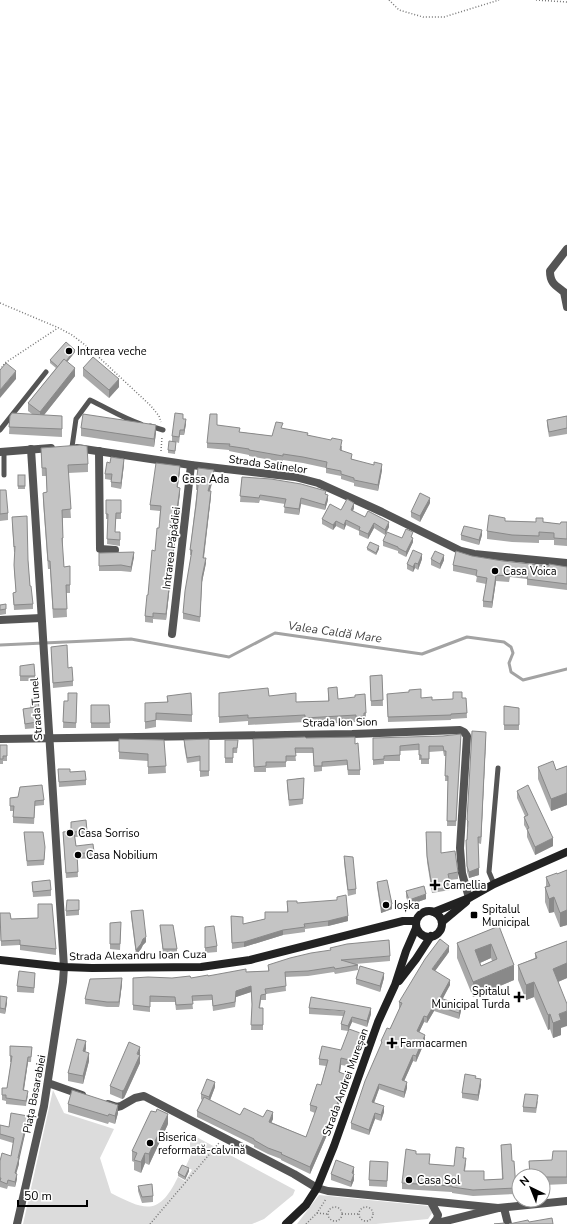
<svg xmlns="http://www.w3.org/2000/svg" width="567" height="1224" viewBox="0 0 567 1224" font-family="'Nunito Sans',sans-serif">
<rect width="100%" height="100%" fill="#fff"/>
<g fill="#dcdcdc">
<path d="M53 1090 64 1113 114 1129 100 1158 111 1193C146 1211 159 1216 178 1177L185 1181 192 1170 186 1166 191 1155 189 1133 295 1190 293 1195 264 1219 252 1224H23Z"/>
<path d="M319 1195 429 1206 432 1213 428 1219 376 1224H297Z"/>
</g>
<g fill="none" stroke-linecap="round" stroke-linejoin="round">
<path stroke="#a3a3a3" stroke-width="3" d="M0 645 131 639 229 657 275 633 422 654 467 637 504 642 511 647 513 653 509 663 511 672 523 680 567 669"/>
<g stroke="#777" stroke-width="1.5" stroke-dasharray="1 2" stroke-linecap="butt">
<path d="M389 0 399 10 423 17H444L499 0"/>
<path d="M536 0 567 2"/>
<path d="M0 303 59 328 72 335 89 348 151 406 159 416 161 422"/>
<path d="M0 370 5 363 58 328"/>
<path d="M161 451 162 437"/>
<circle cx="335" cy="1214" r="7"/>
<circle cx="366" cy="1214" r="7"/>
<path d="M317 1213 327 1214"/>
<path d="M342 1214H359"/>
<path d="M150 1224 219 1143"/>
<path d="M306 1224 317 1213 326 1199"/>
</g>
<g stroke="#555" stroke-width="5">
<path d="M150 426 163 430"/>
<path d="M0 430 46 372"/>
<path d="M72 447 76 419 90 400C107 408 123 418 141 424"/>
<path d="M4 451V475"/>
<path d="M494 884 489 872 498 768"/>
</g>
<g stroke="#555" stroke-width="8">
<path d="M567 249 550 271C550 283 555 285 564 292L567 307"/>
<path d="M77 448 191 465 295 477 318 483 382 512 461 551 474 554 567 563"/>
<path d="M99 451 100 549 115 550"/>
<path d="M0 452 51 448"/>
<path d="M0 620 41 618"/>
<path d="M172 634 191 465"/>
<path d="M0 739 352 734 460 730 464 732 467 736 460 848 462 873 469 898"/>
<path d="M48 1083 82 1095"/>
<path d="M108 1104 117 1107 121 1106 135 1098 144 1096 294 1174 317 1188 328 1191 498 1208"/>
<path d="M431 1202 438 1215 437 1219 433 1224"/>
<path d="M504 1208 508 1224"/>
<path d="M17 1224 44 1106 63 982 64 967 31 449"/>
<path d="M434 1224 498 1208 567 1201"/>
</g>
<g stroke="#222" stroke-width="8">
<circle cx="429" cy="924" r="13"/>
<path d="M434 912 469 898 494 884 567 852"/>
<path d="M442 922 466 902"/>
<path d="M0 960 64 967 92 968 201 967 250 960 403 921H416"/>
<path d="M399 981 416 959 431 936"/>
<path d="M286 1224 306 1205 317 1188 334 1146 378 1022 395 985 406 951 416 928"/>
</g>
</g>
<g fill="#a9a9a9" fill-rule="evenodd">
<path d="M75 352 67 362 75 376 44 415 62 423V437L9 434 10 416 32 414 28 411V403L56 368 50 363V360Z"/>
<path d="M83 368 119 387 109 398 83 376Z"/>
<path d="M567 416V434L549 437 547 425V420Z"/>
<path d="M183 419 186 424 184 435H180L179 443 176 442 175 454 168 453V450L172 441V436Z"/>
<path d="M217 420V425L240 432 272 436 283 429 308 435 342 446V451L352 459 382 470 378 491 354 486V483L341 479V476L326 473V468L303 463 283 460V462L249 456V455L229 451V450L207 448V443Z"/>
<path d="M81 428 156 433 154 447 81 436Z"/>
<path d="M41 448 88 464V472L68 473 71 518H63V546H62L64 567 70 566V593H66L67 617 53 618 50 569H48L43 501V493L47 492 46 476H42Z"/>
<path d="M124 464 121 489 111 487V480L105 479V474Z"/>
<path d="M180 471 177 487 180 493 178 510V515L166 620 153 619V623L145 622V616L159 528 160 511 150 510V505Z"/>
<rect x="18" y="475" width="7" height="14"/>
<path d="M214 476 210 491 211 496 204 558 206 563 202 582 200 622 183 619V613L191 555H190V550L197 490H196V484Z"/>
<path d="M242 477 326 494 328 500 325 510 301 504 299 515 284 513 285 504 260 500 259 503 240 502Z"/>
<path d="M0 490 8 513V520L0 521Z"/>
<path d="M106 500H121V519H116L115 532H120V546L107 544 108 519H106Z"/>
<path d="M430 503 420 522 411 517V512Z"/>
<path d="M354 508 353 511 365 517 389 527 385 535 374 528 368 539 359 535V531L346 525 344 530 336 526 333 530 322 524V519L341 510Z"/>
<path d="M505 521 536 522H543L560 524 567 522V546L554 545V540H539V543L512 542 487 539V531Z"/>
<path d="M12 523 28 560 30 586 33 604V609L14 610 13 593 16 592 14 570 15 552H14Z"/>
<path d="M461 535H482L479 545 461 540Z"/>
<path d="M412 537 413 542 406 557 398 553V551L383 546V541L402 538Z"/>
<path d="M367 548 379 549 376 555 367 550Z"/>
<path d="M99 553 134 557 131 572 121 571H99Z"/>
<path d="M472 556 503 561 549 566 567 567V590L527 585V579L510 577 509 582 496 581 492 608 483 607V601L486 584 476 582 477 576 453 571V565Z"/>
<path d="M422 559 418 570 415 568 413 572 407 569V564Z"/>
<path d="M431 559 444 560 440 569 431 565Z"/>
<path d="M6 604V614L0 615V605Z"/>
<path d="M51 647 68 668 73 681V686L53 688Z"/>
<path d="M20 666 35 676V681H20Z"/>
<path d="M382 675 383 706H371L370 676Z"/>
<path d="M328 688 338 699 366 713V719L364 720V723L356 724V722L305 725V722L248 725V721L219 723V693L269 696 296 702 328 701Z"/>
<path d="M77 693 76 728H63L64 701H68Z"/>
<path d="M387 694 421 698 432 700 466 698 467 718 451 719V720L388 722Z"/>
<path d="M167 696 192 715V722L156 720V727L145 729V703L167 702Z"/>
<path d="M38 699 39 711H36L37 728 25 729 23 709 31 708Z"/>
<path d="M91 705H109L110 728H91Z"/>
<path d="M504 706 519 708V730H504Z"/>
<path d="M306 738 355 744 360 770V775H348L347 765 322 767V771L314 772 313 753H295L296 761H286V767L266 768V772H254L253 739Z"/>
<path d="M373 738 461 739 456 826H447L448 781H445L446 756H444L443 751 429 752V764H421V760H419V750L400 751V761H384V764L373 765Z"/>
<path d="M486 738 481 844 478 843 479 875 469 878 467 872 466 846V840H467L468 827H467V820Z"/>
<path d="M119 739 164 740 166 773 148 774V761L119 759Z"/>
<path d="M209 739V776L200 777V761L187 763 184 745V740Z"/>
<path d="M225 740H238L237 753H233V763H225Z"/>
<path d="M0 745H7V761H3V764H0Z"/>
<path d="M567 766V805L551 811 538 779V767L556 770Z"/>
<path d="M58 769 70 772 86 780V785L59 787Z"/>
<path d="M304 778 303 804 289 806 287 785V780Z"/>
<path d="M517 791 553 846 535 855 527 837V830L524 825V817L525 816 517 798Z"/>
<path d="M18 797 44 800V805L35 806 34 824 13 823V811H10V798Z"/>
<path d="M87 831V836L75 837 76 846 94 852V858L77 859 78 877 66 878 63 832Z"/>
<path d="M24 832 45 852 44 865 27 866Z"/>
<path d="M426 839 441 853 458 872V879L449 880 450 890 432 893 427 862Z"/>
<path d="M344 856 356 889V894L348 896 344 862Z"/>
<path d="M567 870V925L560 927 554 912 549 913 545 902V887H546V877L557 874Z"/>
<path d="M32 882 51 890V896L33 897Z"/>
<path d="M377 882 392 909 381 913 377 887Z"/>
<path d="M406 891 426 899 409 905 406 897Z"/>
<path d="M79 900V915L66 916V911Z"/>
<path d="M287 901 297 903 348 921 328 926 305 929V932L283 935 244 947 232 949 231 916 243 924 265 919 287 912Z"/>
<path d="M131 911 146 942 143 945 141 949 136 955 131 916Z"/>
<path d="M0 913 11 919 38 918 56 949V955L20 950V945L1 946Z"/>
<path d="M110 923 121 928 120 950 110 949Z"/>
<path d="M160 925 177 949V954H163Z"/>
<path d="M499 926 514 980 473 997 457 958V943ZM491 958 492 961 481 966 480 963Z"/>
<path d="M205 927 217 946V952L205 953Z"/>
<path d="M567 941V978L558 982 561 1035 553 1038 550 1029 548 1030 534 997 526 1000 518 980V965L535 958V953Z"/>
<path d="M449 952 435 971 450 985 442 999 461 1011 459 1019 434 1011 427 1023 424 1022 419 1032 425 1041 416 1062 413 1061 404 1081 407 1088 404 1098 379 1089 374 1103 384 1112 381 1121 375 1119 369 1135 351 1129V1123L381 1044V1041L390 1029 400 1008H399V1002Z"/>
<path d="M390 956V961L355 964 358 965V970L335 974 334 972 308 976 285 977 286 991 266 994V1000H261L260 1008H263V1030H251L252 1007 251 992 236 997 235 1007 213 1011 212 1000 192 1001 193 1009 176 1010 175 1002H150V1012L133 1010V978H191L246 972 268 971V965Z"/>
<path d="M35 978 34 993 17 992V986Z"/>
<path d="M384 978 380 992 356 984V979Z"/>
<path d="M122 984 119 1007H107L85 1004V999Z"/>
<path d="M0 996 7 1003 5 1014 0 1013Z"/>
<path d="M309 1008 371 1014 367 1027 352 1022 348 1031 341 1030V1024L343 1016 309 1014Z"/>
<path d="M363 1041 357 1055H356L353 1067 341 1065 340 1072 347 1081 334 1119 310 1174 281 1160V1159L268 1154 254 1147V1145L197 1117V1111L202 1100 201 1099V1094L215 1087 210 1100 240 1115 263 1117 273 1119 271 1122 306 1137 315 1113 310 1111V1105L321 1085 326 1066 319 1065V1059Z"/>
<path d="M10 1046 32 1047 31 1062H28L24 1090 28 1096 26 1106 6 1104V1101L2 1100V1095L7 1088 11 1062H10Z"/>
<path d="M86 1049 85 1052 89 1061 83 1084 68 1081V1073Z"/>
<path d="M140 1055V1063L124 1098 122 1099 110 1094V1086Z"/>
<path d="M476 1078 481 1085 478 1101 462 1098V1093Z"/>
<path d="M538 1101 536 1113 523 1112V1107Z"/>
<path d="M68 1104 118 1113 115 1124 109 1122 108 1124 68 1112Z"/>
<path d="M28 1121 19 1158V1164L16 1173 17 1179 15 1187 8 1186 7 1189 0 1187V1161L11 1156 13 1143 0 1139V1125L9 1127Z"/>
<path d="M168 1124 149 1165 145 1163 141 1173 134 1170V1162L132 1161V1151Z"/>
<path d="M501 1145 516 1188V1194L473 1196 452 1193V1192L402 1189V1183L416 1154 430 1164 454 1166 464 1154 463 1158 466 1164 465 1171 484 1180 502 1179Z"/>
<path d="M567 1158V1184L544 1185V1190H543V1176H530L529 1161 552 1160Z"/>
<path d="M388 1167 387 1187 369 1186V1180Z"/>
<path d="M189 1171 185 1180 178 1176V1173Z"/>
<path d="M354 1172 353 1174 354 1180 351 1187 331 1180V1174Z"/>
<path d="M138 1186 153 1196V1202L142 1203 138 1191Z"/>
</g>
<g fill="#898989">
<path d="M75 350V352L60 371V368Z"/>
<path d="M75 368V376L40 420V412Z"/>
<path d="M16 371V379L0 398V390Z"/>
<path d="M119 379V387L109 398V390Z"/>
<path d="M186 419V424L184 435V430Z"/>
<path d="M156 425V433L154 447V439Z"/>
<path d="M124 459V464L121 489V483Z"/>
<path d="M382 464V470L378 491V485Z"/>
<path d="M180 466V471L177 493V487Z"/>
<path d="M214 470V476L208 496V491Z"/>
<path d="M180 488V493L177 515V509Z"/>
<path d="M211 491V496L203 563V558Z"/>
<path d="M328 495V500L325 510V505Z"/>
<path d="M301 498V504L299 515V509Z"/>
<path d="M430 498V503L420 522V516Z"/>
<path d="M354 503V508L351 515V510Z"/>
<path d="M178 510V515L166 620V614Z"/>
<path d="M346 520V525L344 530V525Z"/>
<path d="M336 521V526L333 530V525Z"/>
<path d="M389 522V527L385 535V530Z"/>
<path d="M374 523V528L368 539V534Z"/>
<path d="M482 530V535L479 545V540Z"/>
<path d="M413 538V542L406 557V552Z"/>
<path d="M379 546V549L376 555V553Z"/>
<path d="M134 552V557L131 572V567Z"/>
<path d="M422 554V559L418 570V564Z"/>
<path d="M444 555V560L440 569V564Z"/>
<path d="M206 558V563L202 582 200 622 202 577Z"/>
<path d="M415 563V568L413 572V567Z"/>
<path d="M496 575V581L492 608V602Z"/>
<path d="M486 732V738L481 844V837Z"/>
<path d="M567 793V805L551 811V799Z"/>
<path d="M553 838V846L535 855V847Z"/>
<path d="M479 868V875L469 878V872Z"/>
<path d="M426 894V899L409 905V900Z"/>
<path d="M554 897V912L549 913V899Z"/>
<path d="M392 904V909L381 913V907Z"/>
<path d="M567 910V925L560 927V913Z"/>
<path d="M348 916V921L328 926V921Z"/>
<path d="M283 930V935L244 947V942Z"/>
<path d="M146 937V942L143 945 141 949 136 955V950L143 939Z"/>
<path d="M491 944V958L475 965V950Z"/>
<path d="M449 946V952L432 975V969Z"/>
<path d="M567 963V978L553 984V969Z"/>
<path d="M514 965V980L473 997V982Z"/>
<path d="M384 973V978L380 992V986Z"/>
<path d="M122 978V984L119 1007V1002Z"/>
<path d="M450 980V985L440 1004V998Z"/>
<path d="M534 982V997L526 1000V985Z"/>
<path d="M251 986V992L236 997 235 1007 236 991Z"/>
<path d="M7 997V1003L5 1014V1009Z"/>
<path d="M434 1005V1011L427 1023V1017Z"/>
<path d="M461 1005V1011L459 1019V1013Z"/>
<path d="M371 1008V1014L367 1027V1021Z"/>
<path d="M567 1011V1026L561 1028V1035L553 1038V1023L559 1014Z"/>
<path d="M550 1014V1029L548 1030V1015Z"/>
<path d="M424 1016V1022L417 1037V1031Z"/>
<path d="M352 1017V1022L348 1031V1026Z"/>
<path d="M363 1034V1041L357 1055V1049Z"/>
<path d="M425 1035V1041L416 1062V1056Z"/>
<path d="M86 1041V1049L83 1059V1051Z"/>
<path d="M140 1047V1063L124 1098 122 1099V1091Z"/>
<path d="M356 1048V1055L353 1067V1061Z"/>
<path d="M89 1053V1061L83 1084V1076Z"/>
<path d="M413 1055V1061L402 1086V1080Z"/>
<path d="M28 1057V1062L23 1095V1090Z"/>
<path d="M341 1058V1065L339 1078V1072Z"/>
<path d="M347 1075V1081L334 1119 310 1174V1167Z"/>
<path d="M481 1079V1085L478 1101V1095Z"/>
<path d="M215 1082V1087L209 1103V1097Z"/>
<path d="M407 1082V1088L404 1098V1092Z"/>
<path d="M379 1084V1089L372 1108V1102Z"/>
<path d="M118 1105V1113L115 1124V1116Z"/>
<path d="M384 1106V1112L381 1121V1115Z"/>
<path d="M273 1112V1119L269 1128V1122Z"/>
<path d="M375 1113V1119L369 1135V1130Z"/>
<path d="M168 1114V1124L149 1165V1154Z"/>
<path d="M28 1116V1121L19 1161V1158V1164L15 1178V1173Z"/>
<path d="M145 1153V1163L141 1173V1162Z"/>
<path d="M354 1167V1172L352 1179V1173Z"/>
<path d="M189 1168V1171L185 1180V1177Z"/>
<path d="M17 1174V1179L15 1187V1182Z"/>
<path d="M354 1174V1180L351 1187V1182Z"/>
</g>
<g fill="#c4c4c4" stroke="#898989" fill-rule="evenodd">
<path d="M66 342 75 350 66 361 64 359 58 367 50 360Z"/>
<path d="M93 357 119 379 109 390 83 368Z"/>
<path d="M64 359 75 368 40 412 28 403Z"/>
<path d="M6 363 16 371 0 390V370Z"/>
<path d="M12 413 62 416V429L9 427 10 416Z"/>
<path d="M175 413 183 414V419H186L184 430H180L179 437 172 436Z"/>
<path d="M83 414 156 425 154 439 81 428Z"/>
<path d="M210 414H217V425L240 428 239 432 272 436 276 422 283 423 281 428 308 433 307 435 331 440 332 438 342 440 340 450 352 454 351 459 374 465V462L382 464 378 485 354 480V478L341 474V471L326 468 327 462 303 457 283 454V456L249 450V449L229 446 230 444 207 443Z"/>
<path d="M567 416V428L549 432 547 420Z"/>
<path d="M169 441 176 442 175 451 168 450Z"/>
<path d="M80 445 87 446 88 464 68 465 71 509 62 510 63 538H62L64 567 70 566V585H66L67 609H53L50 561H48L43 493 47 492 46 468H42L41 448Z"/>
<path d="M111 457 124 459 121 483 111 482 112 474H105L107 462 110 463Z"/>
<path d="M156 463 180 466 177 487 180 488 177 509 178 510 166 614 153 613V617L145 616 147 595H148L152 550 155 551 157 528H159L161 506 150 505Z"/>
<path d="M198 468 214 470 208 491H211L203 558H206L202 577 200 617 183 613 185 591 192 550H190L196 505 198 485 196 484Z"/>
<rect x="18" y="475" width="7" height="11"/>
<path d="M242 477 271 479 301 484 326 491 325 494 328 495 325 505 301 498 299 509 284 507 286 499 260 495 259 498 240 496Z"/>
<path d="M0 490H6L8 513 0 514Z"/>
<path d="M420 493 430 498 420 516 411 512Z"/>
<path d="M347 499 354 503 351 510 365 517 368 511 389 522 385 530 374 523 368 534 359 530 360 527 346 520 344 525 336 521 333 525 322 519 330 504 341 510Z"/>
<path d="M106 500H121V513H116L115 532H120V540L107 539 108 514H106Z"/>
<path d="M489 515 505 518V521L536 522V518H543V522L560 524 561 522H567V539L554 538V533L539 532V536L512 535 487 531Z"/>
<path d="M27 516 28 560 30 586H31L33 604 14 605 13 593 16 592 14 565 15 546 14 547 12 517Z"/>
<path d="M464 526 482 530 479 540 461 535Z"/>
<path d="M406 529 413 532 411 537 413 538 406 552 398 548V547L383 541 387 532 402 538Z"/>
<path d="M370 542 379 546 376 553 367 548Z"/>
<path d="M413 550 422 554 418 564 415 563 413 567 407 564Z"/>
<path d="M435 551 444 555 440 564 431 559Z"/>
<path d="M456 551 472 556 503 561 549 566V564L567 567V584L527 579 528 573 510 571 509 576 496 575 492 602 483 601 487 578 476 576 477 570 453 565Z"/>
<path d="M134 552 131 567 121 565 99 566V553Z"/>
<path d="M6 604V609L0 610V605Z"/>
<path d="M67 645 68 668 72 667 73 681 53 683 51 647Z"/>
<path d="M34 664 35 676H20V666Z"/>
<path d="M382 675 383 700 371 701 370 676Z"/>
<path d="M337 687 338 699 355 697V695L365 694 366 713H364V716L356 717V715L305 718V715L248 718V715L219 717V693L268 688 269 696 296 693V702L329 701 328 688Z"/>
<path d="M421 689V698L432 697V700L453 699V692H462V698H466L467 713 451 714V715L388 717 387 694 409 692V690Z"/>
<path d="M68 693H77L76 723 63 722 64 701H68Z"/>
<path d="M191 693 192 715 156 713V720L145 722V703L168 702 167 696Z"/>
<path d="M31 699H38L39 708H36V707L31 708Z"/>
<path d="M91 705H109L110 723H91Z"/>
<path d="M504 706 519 708V725H504Z"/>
<path d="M36 707 37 722 25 724 23 709Z"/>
<path d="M472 731 486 732 481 837H478L479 868 469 872 467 866 466 840H467L468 821 467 820Z"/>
<path d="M461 734 456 821H447L448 776H445L446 751H444L443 746H429V759H421V755H419V744L400 746V755L384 756V759L373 760V738L443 736Z"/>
<path d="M305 737 306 738 355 737V744L358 743 360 770H348L347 760 322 762V766H314L313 748H295L296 756H286V762H266V766L254 767 253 739Z"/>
<path d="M119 739 164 740 166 766 148 767V754L119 752Z"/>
<path d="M209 739V771H200V756L187 758 184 740Z"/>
<path d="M225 740H238L237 748H233V758H225Z"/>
<path d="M0 745H7V756H3V759H0Z"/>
<path d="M553 761 556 770 567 766V793L551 799 538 767Z"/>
<path d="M58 769H70V772L85 771 86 780 59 782Z"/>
<path d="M304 778 303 799 289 800 287 780Z"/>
<path d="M42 785 44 800 35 801 34 818 13 817 14 806H10V798L18 797 20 787Z"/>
<path d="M528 785 553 838 535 847 527 829 529 828 524 817 528 815 517 791Z"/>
<path d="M86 820 87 831 74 832 76 846 93 844 94 852 77 854 78 872 66 873 63 832 71 831V822Z"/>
<path d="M24 832H43L45 847 44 860 27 861Z"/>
<path d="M426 832H441V853L455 851 458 872 448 874 450 883 432 887 427 856Z"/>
<path d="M344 856 353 857 356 889 348 890Z"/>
<path d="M567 870V910L560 913 554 897 549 899 545 887 550 886 546 877 557 873V874Z"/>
<path d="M50 880 51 890 33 892 32 882Z"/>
<path d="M387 880 392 904 381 907 377 882Z"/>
<path d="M424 886 426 894 409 900 406 891Z"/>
<path d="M346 895 348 916 328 921 304 924 305 927 283 930 244 942 232 943 231 916 243 917V924L265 919V912H288L287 901H297V903L337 900V897Z"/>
<path d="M67 900H79V910L66 911Z"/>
<path d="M38 904H52L56 949 20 945V940L1 941 0 913H10L11 919 38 918Z"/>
<path d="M143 910 146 937 143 939 141 944 136 950 131 911Z"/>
<path d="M121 922 120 944H110V923Z"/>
<path d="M160 925H173L177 949H163Z"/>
<path d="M214 926 217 946 205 948V927Z"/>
<path d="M499 926 514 965 473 982 457 943ZM491 944 497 959 481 966 475 950Z"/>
<path d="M440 939 449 946 432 969 450 980 440 998 461 1005 459 1013 434 1005 427 1017 424 1016 417 1031 425 1035 416 1056 413 1055 402 1080 407 1082 404 1092 379 1084 372 1102 384 1106 381 1115 375 1113 369 1130 351 1123 365 1081 382 1042 381 1041 387 1028 390 1029 402 1003 399 1002 425 959Z"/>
<path d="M389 940 390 956 341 960 358 965 335 969 334 967 308 971 285 972 286 986 265 989 266 994 261 995 259 1008H263V1025H251L252 1004 251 986 236 991 235 1002 213 1006 212 995 192 996 193 1004 176 1005 175 997 150 996V1007L133 1005V978L148 977 172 978 190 976 191 978 208 975V976L246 969V972L269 971 268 965 290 958 311 953 331 950 330 948 347 944Z"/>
<path d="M567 941V963L553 969 567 1004V1011L559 1014 561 1020 553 1023 550 1014 548 1015 534 982 526 985 518 965 537 958 535 953Z"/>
<path d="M360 966 384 973 380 986 356 979Z"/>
<path d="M19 971 35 973 34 988 17 986Z"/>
<path d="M122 978 119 1002H107L85 999 90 979Z"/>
<path d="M0 996 7 997 5 1009 0 1008Z"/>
<path d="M311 997 371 1008 367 1021 352 1017 348 1026 341 1024 345 1011 309 1008Z"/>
<path d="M349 1029 363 1034 357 1049 356 1048 353 1061 341 1058 339 1072 347 1075 334 1113 310 1167 281 1154 282 1153 268 1148 254 1140V1139L197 1111 204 1097 240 1115 244 1108 263 1117 267 1110 273 1112 269 1122 306 1137 317 1107 310 1105 317 1084 321 1085 328 1060 319 1059 322 1046 341 1050Z"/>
<path d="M77 1039 86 1041 83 1051 89 1053 83 1076 68 1073Z"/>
<path d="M129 1042 140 1047 137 1054 140 1055 124 1090 122 1091 110 1086Z"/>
<path d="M10 1046 32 1047 31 1057H28L23 1090 28 1091 26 1101 6 1098V1095H2V1088H7L12 1056H10Z"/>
<path d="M465 1074 476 1076 475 1078 481 1079 478 1095 462 1093Z"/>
<path d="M207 1079 215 1082 209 1097 201 1094Z"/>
<path d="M72 1090 118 1105 115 1116 109 1114 108 1116 68 1104Z"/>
<path d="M525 1094 538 1095 536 1108 523 1107Z"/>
<path d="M157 1109 168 1114 149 1154 145 1153 141 1162 134 1160 137 1153 132 1151 151 1111 156 1112Z"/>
<path d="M11 1113 28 1116 18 1158H19L15 1173 17 1174 15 1182 8 1180 7 1184 0 1181 1 1178H0V1161L2 1153 11 1156 14 1138 0 1134V1125L9 1127Z"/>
<path d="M511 1144 512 1161H514L516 1188 473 1190 452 1187V1186L402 1183 406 1149 416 1151V1154H430L429 1164 454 1166 456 1147 464 1148 463 1158H466L464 1171H484V1180L503 1179 501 1145Z"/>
<path d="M553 1151H567V1177H544V1183H543V1176H530L529 1161 552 1160Z"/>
<path d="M336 1160 354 1167 352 1173 354 1174 351 1182 331 1174Z"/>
<path d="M370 1161 388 1162 387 1181 369 1180Z"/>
<path d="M182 1165 189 1168 185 1177 178 1173Z"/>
<path d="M152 1184 153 1196 142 1197 138 1186Z"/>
<path d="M552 1218 553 1224H509L528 1220 529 1222Z"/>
<path d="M504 1223 505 1224H494Z"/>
</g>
<g fill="#000" stroke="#fff" stroke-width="1.5">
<circle cx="69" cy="351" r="4"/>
<circle cx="174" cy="479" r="4"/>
<circle cx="495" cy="571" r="4"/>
<circle cx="70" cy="833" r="4"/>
<circle cx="78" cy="855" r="4"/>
<path d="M433 879h4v4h4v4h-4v4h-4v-4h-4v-4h4z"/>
<circle cx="386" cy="905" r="4"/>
<rect x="470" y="911" width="8" height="8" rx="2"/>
<path d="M517 991h4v4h4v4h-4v4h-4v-4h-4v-4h4z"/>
<path d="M390 1037h4v4h4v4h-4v4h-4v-4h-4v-4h4z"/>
<circle cx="150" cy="1143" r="4"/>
<circle cx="409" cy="1180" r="4"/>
</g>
<g text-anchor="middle" stroke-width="3.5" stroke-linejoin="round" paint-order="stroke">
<g font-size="11" fill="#000" stroke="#fff" text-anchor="start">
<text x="77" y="355">Intrarea veche</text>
<text x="182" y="483">Casa Ada</text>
<text x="503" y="575">Casa Voica</text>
<text x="78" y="837">Casa Sorriso</text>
<text x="86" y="859">Casa Nobilium</text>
<text x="443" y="889">Camellia</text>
<text x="394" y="909">Ioșka</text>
<text x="482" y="913">Spitalul<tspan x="482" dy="13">Municipal</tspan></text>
<text x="510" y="995" text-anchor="end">Spitalul<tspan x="510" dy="13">Municipal Turda</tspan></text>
<text x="400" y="1047">Farmacarmen</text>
<text x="158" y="1141">Biserica<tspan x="158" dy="13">reformată-calvină</tspan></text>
<text x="417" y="1184">Casa Sol</text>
</g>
<g font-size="11" fill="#000" stroke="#fff">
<text transform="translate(268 464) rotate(8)" y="4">Strada Salinelor</text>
<text transform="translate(171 548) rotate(-83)" y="4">Intrarea Păpădiei</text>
<text transform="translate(36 709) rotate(-94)" y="4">Strada Tunel</text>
<text transform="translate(340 722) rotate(-1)" y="4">Strada Ion Sion</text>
<text transform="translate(138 955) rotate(-1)" y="4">Strada Alexandru Ioan Cuza</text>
<text transform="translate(345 1082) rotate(-70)" y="4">Strada Andrei Mureșan</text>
<text transform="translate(34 1094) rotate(-79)" y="4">Piața Basarabiei</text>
</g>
<g font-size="12" font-style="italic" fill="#444" stroke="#fff">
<text transform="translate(335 632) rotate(8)" y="4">Valea Caldă Mare</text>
</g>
</g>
<g transform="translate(531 1188) rotate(317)"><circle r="19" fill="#ffffff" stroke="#999999"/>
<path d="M0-3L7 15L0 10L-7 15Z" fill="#000000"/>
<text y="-6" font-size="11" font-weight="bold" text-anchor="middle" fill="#000000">N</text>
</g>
<path d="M18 1200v6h69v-6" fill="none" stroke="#000000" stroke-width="2"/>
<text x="24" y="1200" font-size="12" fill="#000000" stroke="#ffffff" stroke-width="3" paint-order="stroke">50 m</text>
</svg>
